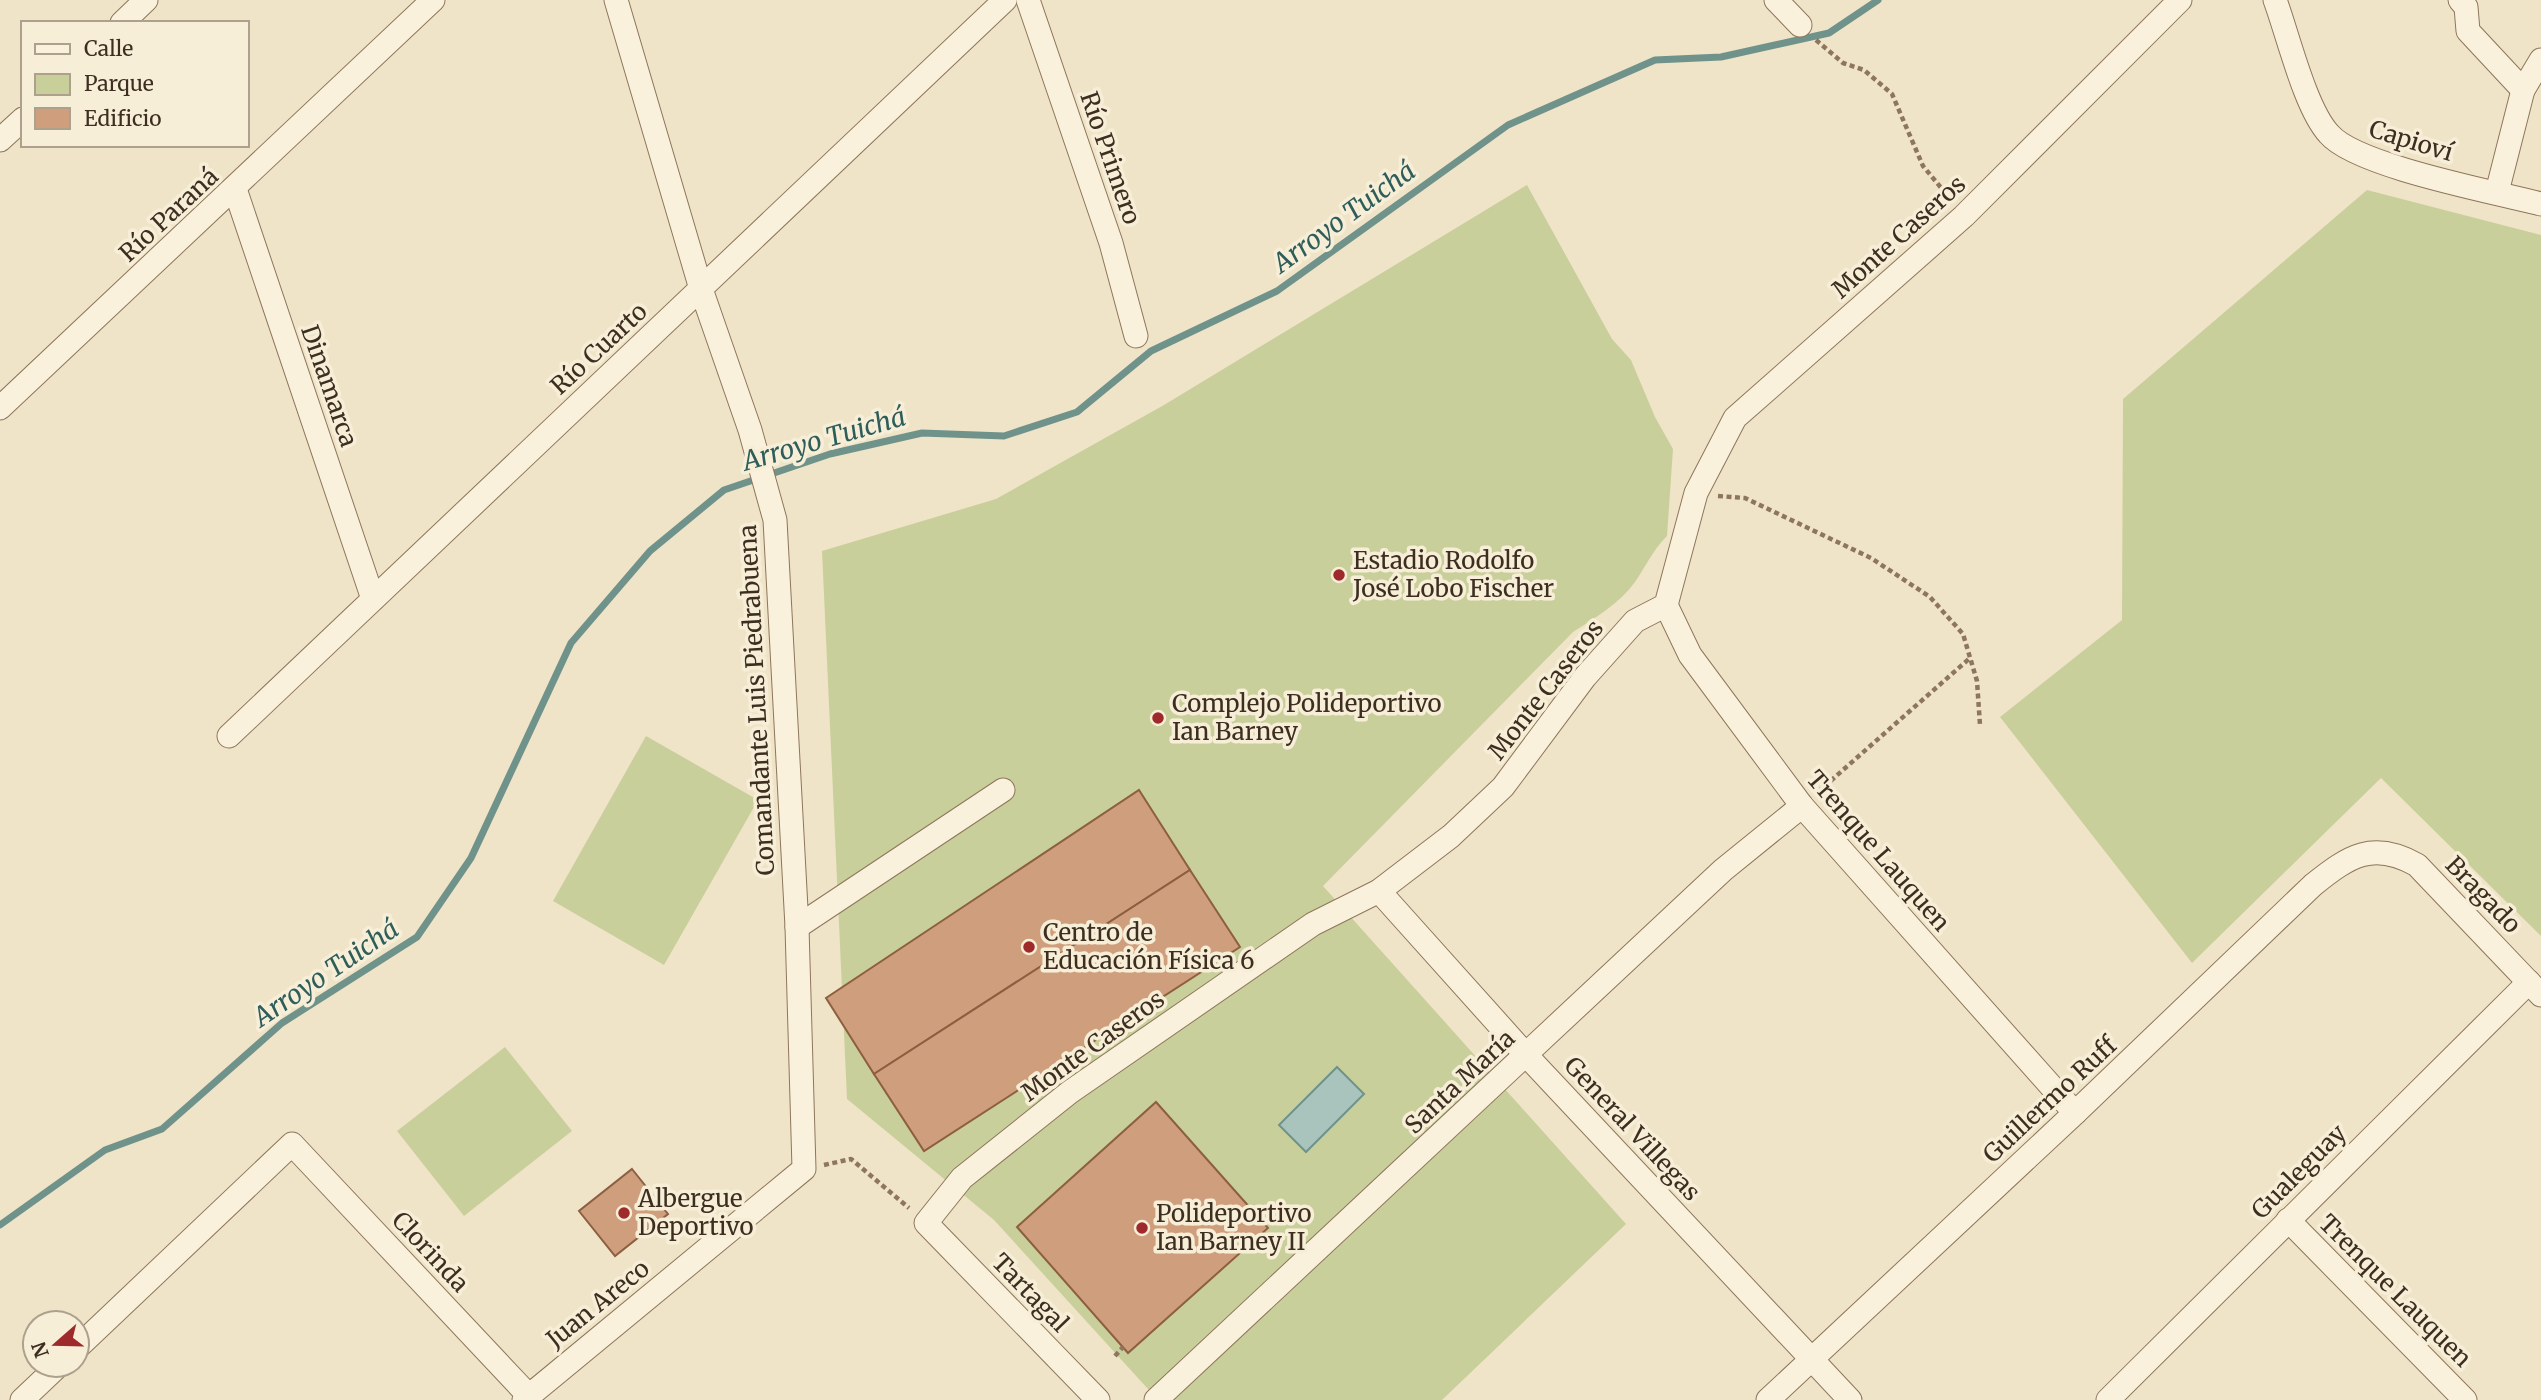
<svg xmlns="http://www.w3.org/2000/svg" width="2541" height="1400" viewBox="0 0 2541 1400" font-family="Merriweather,serif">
<rect width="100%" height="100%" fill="#f0e4c8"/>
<g fill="#c9cf9b">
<path d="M1527 185 1612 339 1631 360 1655 417 1673 449 1667 536C1653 550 1646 566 1635 582 1619 604 1595 618 1573 632L1323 886 1626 1224 1442 1400H1158L994 1220 847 1099 822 551 996 499 1164 405Z"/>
<path d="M2367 190 2541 235V936L2381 778 2192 963 2000 717 2122 620 2123 399Z"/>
<path d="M646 736 758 800 664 965 553 901Z"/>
<path d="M505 1047 572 1131 464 1216 397 1131Z"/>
</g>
<path fill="#a9c4bc" stroke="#6f938a" stroke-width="2" d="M1337 1067 1364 1094 1306 1152 1279 1125Z"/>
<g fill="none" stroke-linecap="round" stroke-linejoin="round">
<path stroke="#6f938a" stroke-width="7" d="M0 1225 105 1150 162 1129 282 1023 417 937 471 858 571 643 650 551 724 490 830 454 922 433 1004 436 1077 412 1151 351 1277 291 1508 125 1655 60 1721 57 1829 33 1878 0"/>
</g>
<g fill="#cf9f7d" stroke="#8d5f41" stroke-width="2">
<path d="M1139 790 1190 870 874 1074 826 998Z"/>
<path d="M1190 870 1240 947 924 1151 874 1074Z"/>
<path d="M1156 1102 1268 1228 1128 1353 1017 1227Z"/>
<path d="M632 1169 668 1214 615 1256 579 1211Z"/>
</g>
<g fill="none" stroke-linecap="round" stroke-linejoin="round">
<g stroke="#8d765c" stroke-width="25">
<g id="minor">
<path d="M1028 0 1111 243 1136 336"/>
<path d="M1776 0 1800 25"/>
<path d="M2275 0C2288 35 2305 108 2329 134 2356 166 2495 192 2541 204"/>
<path d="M2460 0 2466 7 2468 31 2523 90"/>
<path d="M122 23 146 0"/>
<path d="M0 140 23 119"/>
<path d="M235 189 373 599"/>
<path d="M2497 192 2523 90 2541 60"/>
<path d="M0 408 433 0"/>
<path d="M1666 605 1690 655 1802 806 2075 1113"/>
<path d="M229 736 1005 0"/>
<path d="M1379 891 1527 1056 1850 1400"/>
<path d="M797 927 1003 790"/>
<path d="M2288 1220 2465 1400"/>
<path d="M77 1348 292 1144 529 1396"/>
<path d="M22 1400 59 1365"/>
<path d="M524 1400 804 1169 797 927 775 520 750 430 701 289 616 0"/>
<path d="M1098 1400 926 1223 962 1178 1070 1092 1313 924 1379 891 1451 836 1503 787 1585 677 1635 621 1666 605 1696 493 1735 418 1964 216 2180 0"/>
<path d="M1156 1400 1723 870 1802 806"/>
<path d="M1768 1400 2075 1113 2313 885C2349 856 2373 840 2417 865L2541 995"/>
<path d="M2108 1400 2529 982"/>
</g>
</g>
<g stroke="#8d765c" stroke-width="4.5" stroke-dasharray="5 3.5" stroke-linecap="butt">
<path d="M1816 40 1843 63 1864 70 1892 94 1923 166 1952 201"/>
<path d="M1718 496 1745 498 1871 558 1930 597 1963 634 1977 681 1980 725"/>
<path d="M1818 792 1970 658"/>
<path d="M824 1165 851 1159 909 1208"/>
<path d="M1115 1356 1123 1347"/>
</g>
<use href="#minor" stroke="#faf1dc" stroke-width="23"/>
</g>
<g fill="#9e2a2b" stroke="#f7eed8" stroke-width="2.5">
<circle cx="1339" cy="575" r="7"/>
<circle cx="1158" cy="718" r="7"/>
<circle cx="1029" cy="947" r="7"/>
<circle cx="624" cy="1213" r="7"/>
<circle cx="1142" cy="1228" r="7"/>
</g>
<g text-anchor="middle" stroke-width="7" stroke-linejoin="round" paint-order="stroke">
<g font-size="24" fill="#3d2e20" stroke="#f7eed8">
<text transform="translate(2411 141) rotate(17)" y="8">Capioví</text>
<text transform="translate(1110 158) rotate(71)" y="8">Río Primero</text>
<text transform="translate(169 215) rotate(-43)" y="8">Río Paraná</text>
<text transform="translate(1899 237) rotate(-42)" y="8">Monte Caseros</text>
<text transform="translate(599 349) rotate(-43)" y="8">Río Cuarto</text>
<text transform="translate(329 386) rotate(71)" y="8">Dinamarca</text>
<text transform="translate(1546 690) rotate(-52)" y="8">Monte Caseros</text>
<text transform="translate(757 700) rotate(-93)" y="8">Comandante Luis Piedrabuena</text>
<text transform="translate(1878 851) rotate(49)" y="8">Trenque Lauquen</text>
<text transform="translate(2483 895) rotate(46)" y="8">Bragado</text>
<text transform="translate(1093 1046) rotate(-36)" y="8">Monte Caseros</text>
<text transform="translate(1460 1082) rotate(-43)" y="8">Santa María</text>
<text transform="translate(2050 1100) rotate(-43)" y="8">Guillermo Ruff</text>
<text transform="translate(1632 1129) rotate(47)" y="8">General Villegas</text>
<text transform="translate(2299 1172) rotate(-45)" y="8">Gualeguay</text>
<text transform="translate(430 1252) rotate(47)" y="8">Clorinda</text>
<text transform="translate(2395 1291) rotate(45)" y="8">Trenque Lauquen</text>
<text transform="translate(1030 1293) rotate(46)" y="8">Tartagal</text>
<text transform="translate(598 1304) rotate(-39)" y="8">Juan Areco</text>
</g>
<g font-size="24" fill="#3d2e20" stroke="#f7eed8" text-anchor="start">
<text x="1353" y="569">Estadio Rodolfo<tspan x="1353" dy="28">José Lobo Fischer</tspan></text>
<text x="1172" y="712">Complejo Polideportivo<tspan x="1172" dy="28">Ian Barney</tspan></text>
<text x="1043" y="941">Centro de<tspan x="1043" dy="28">Educación Física 6</tspan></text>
<text x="638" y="1207">Albergue<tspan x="638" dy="28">Deportivo</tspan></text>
<text x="1156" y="1222">Polideportivo<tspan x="1156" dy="28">Ian Barney II</tspan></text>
</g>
<g font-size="26" font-style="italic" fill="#2f5d5a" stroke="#f7eed8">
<text transform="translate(1344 217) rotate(-36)" y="9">Arroyo Tuichá</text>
<text transform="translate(824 439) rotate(-16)" y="9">Arroyo Tuichá</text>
<text transform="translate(326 973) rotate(-34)" y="9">Arroyo Tuichá</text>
</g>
</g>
<rect x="21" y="21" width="228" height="126" fill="#f7eed8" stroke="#ada18e" stroke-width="2"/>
<rect x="35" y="44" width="35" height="10" fill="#faf1dc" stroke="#ada18e" stroke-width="2"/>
<text x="84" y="56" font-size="21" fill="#3d2e20">Calle</text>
<rect x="35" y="74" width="35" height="21" fill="#c9cf9b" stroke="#ada18e" stroke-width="2"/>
<text x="84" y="91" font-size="21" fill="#3d2e20">Parque</text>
<rect x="35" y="108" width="35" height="21" fill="#cf9f7d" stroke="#ada18e" stroke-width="2"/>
<text x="84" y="126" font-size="21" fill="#3d2e20">Edificio</text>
<g transform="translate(56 1344) rotate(250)"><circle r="33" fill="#f7eed8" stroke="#ada18e" stroke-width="2"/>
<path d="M0-5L12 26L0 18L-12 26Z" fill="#9e2a2b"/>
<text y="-10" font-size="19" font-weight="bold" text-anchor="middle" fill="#3d2e20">N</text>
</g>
</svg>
